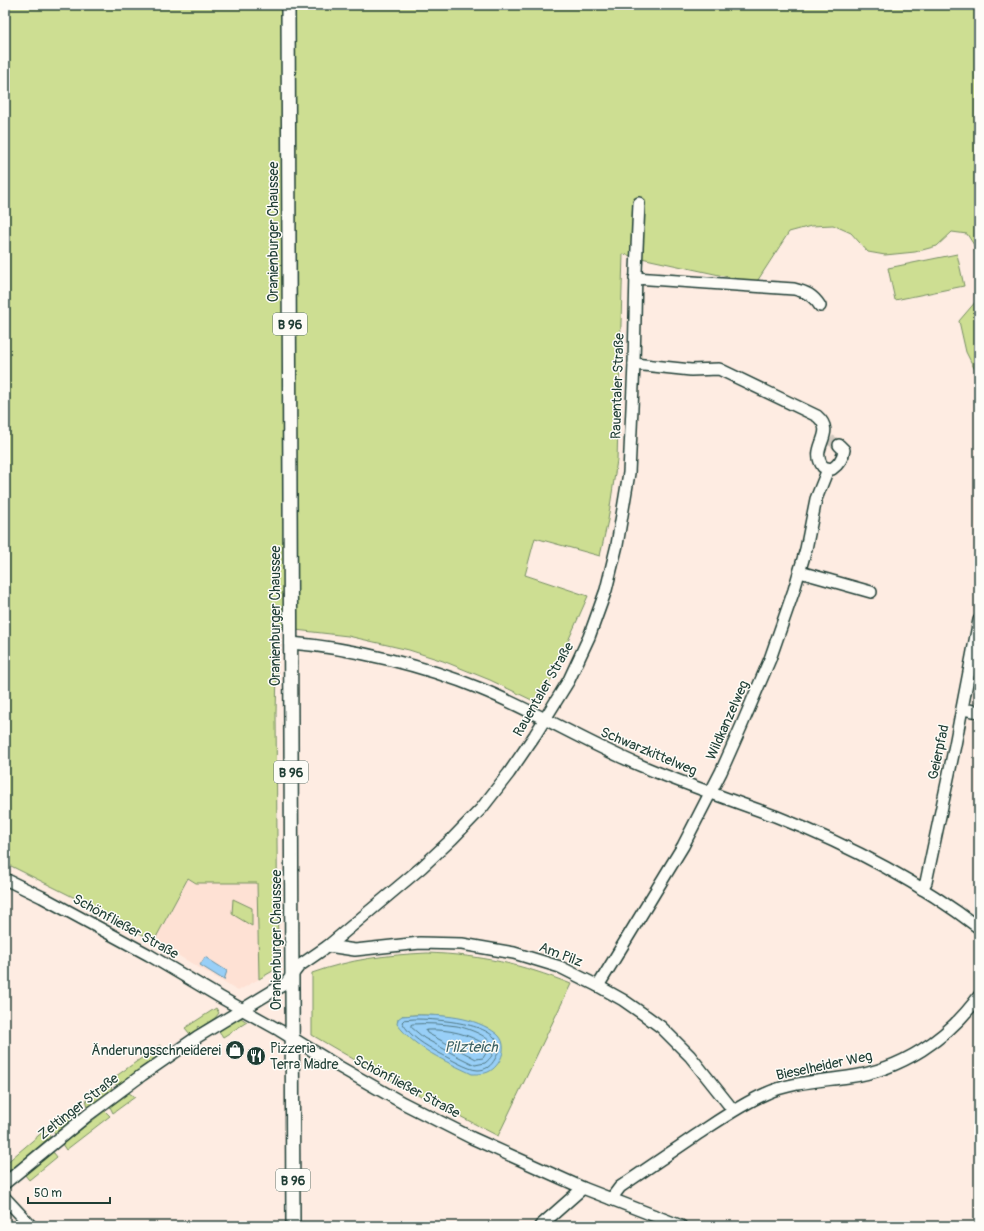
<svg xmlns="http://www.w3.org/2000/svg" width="984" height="1231" viewBox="0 0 984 1231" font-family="Pangolin,sans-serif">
<rect width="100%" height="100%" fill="#feece2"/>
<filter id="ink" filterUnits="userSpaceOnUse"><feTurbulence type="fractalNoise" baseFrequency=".025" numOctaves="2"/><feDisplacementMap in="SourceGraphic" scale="8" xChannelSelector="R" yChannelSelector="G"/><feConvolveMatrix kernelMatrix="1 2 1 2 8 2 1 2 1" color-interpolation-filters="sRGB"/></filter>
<g filter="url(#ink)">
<path fill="#fee1d4" d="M188 878 196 883H258L259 979 238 991 154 941Z"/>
<g fill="#cdde92" stroke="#768e63" fill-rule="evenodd">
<path d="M5 5H979V378L966 352 959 321 977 300 976 259 974 245 967 234 952 232 937 246 915 252 885 255 868 252 851 233 833 225 811 226 789 232 756 283 623 254 617 460 608 520 600 556 535 538 525 575 588 596 540 704 490 680 443 661 409 650 348 636 278 628 276 713 278 968 259 979 257 883H196L188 878 154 941 87 904 5 863Z"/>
<path d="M957 254 964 286 895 300 888 268Z"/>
<path d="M233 899 252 908V926L232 914Z"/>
<path d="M427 953C481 955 521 964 571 984L498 1136 379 1074 312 1035V973C351 959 386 955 427 953ZM415 1015C442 1015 463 1017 488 1028L402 1016Z"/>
<path d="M216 1008 219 1013 215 1018 200 1028 198 1026 197 1027 198 1029 190 1034 185 1028Z"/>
<path d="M239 1018H241L247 1022 223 1037 219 1031Z"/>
<path d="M160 1045 162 1053 117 1086 112 1079Z"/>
<path d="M108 1082 112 1089 88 1107 86 1099Z"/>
<path d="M129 1093 135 1097 113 1113 110 1107Z"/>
<path d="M77 1106 81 1113 55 1133 49 1127Z"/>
<path d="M105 1111 110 1116 66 1150 62 1144Z"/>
<path d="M45 1130 50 1135V1137L6 1174 5 1164Z"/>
<path d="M51 1152 54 1153 57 1157 29 1180 25 1175Z"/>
</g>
<g fill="#98cff7" stroke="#6895a9">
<path d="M205 957 227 971 224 980 200 965Z"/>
<path d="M415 1015C443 1015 474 1016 497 1034 509 1044 502 1064 490 1071 485 1074 478 1074 472 1074 445 1061 416 1049 397 1024L398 1019 402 1016Z"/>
</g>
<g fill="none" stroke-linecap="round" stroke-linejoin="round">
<g stroke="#4f7782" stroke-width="1">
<path d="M415 1019C435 1019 517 1023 495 1059 491 1066 486 1070 478 1070 468 1070 449 1058 439 1053 425 1045 410 1037 402 1022L404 1020Z"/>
<path d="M413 1024C427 1023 443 1024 457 1026 474 1030 510 1043 485 1063L475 1065 455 1055 424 1038 411 1027V1025Z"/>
<path d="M428 1030C449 1029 469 1034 486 1045L488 1050 483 1058 476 1059 427 1033 426 1031Z"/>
</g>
<path stroke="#d1c9bf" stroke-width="11" stroke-dasharray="11 5.5" stroke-linecap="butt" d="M830 440 839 445"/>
<g stroke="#1f3d34" stroke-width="14">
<g id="minor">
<path d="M635 278 794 289C806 292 813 295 820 306"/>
<path d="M634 364 691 370 719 369 817 416C838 434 808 447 823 467L832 469C839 464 843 459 844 450L839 445"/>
<path d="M800 572 871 592"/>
<path d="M291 643C352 648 425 666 481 689 537 712 588 744 644 767 687 785 731 800 775 816 846 844 918 881 979 928"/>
<path d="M963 709 979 712"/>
<path d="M5 879 42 897 149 955 220 997 279 1030 336 1065 403 1103 472 1138 583 1188 681 1226"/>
<path d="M922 889 926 882 955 745 979 620"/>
<path d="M328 946 355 950 420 943 462 944 514 953 560 967 598 986 623 1000 646 1016 661 1027 690 1056 733 1110"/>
<path d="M598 986 683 846 721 772 741 727 770 659 794 590 806 549 816 499 828 469"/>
<path d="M5 1183 88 1115 142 1075 197 1037 286 983 299 966 328 946 422 867 452 839 481 809 509 773 535 735 569 680 589 637 606 590 617 545 629 473 634 364 636 271 639 203"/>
<path d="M5 1198 31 1226"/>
<path d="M611 1199 620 1187C645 1170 670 1153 695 1136 718 1121 740 1105 765 1094 791 1082 821 1081 848 1077 901 1070 948 1039 979 996"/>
<path d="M540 1226 583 1188"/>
</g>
</g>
<g stroke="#1f3d34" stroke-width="16">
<path id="major" d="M288 5 293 1226"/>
</g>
<use href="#minor" stroke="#fdfcf7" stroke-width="11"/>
<use href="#major" stroke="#fdfcf7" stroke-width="13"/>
</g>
</g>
<defs>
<g id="shop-disc" transform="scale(1)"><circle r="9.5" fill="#1f3d34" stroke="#fdfcf7"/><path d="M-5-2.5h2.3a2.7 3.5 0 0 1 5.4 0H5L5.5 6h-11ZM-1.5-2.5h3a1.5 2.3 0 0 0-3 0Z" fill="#fff"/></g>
<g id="restaurant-disc" transform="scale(1)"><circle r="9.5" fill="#1f3d34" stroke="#fdfcf7"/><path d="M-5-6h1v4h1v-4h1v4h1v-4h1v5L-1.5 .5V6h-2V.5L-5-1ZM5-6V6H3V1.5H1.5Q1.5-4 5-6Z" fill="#fff"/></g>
</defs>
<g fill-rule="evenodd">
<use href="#shop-disc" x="235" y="1050"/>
<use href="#restaurant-disc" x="256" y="1056"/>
</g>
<g text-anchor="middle" stroke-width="3" stroke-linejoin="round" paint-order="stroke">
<g fill="#fdfcf7" stroke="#62766e" stroke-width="1">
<rect x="273" y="313" width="34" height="22" rx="3"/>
<rect x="274" y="761" width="34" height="22" rx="3"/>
<rect x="276" y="1169" width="34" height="22" rx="3"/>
</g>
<g font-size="13" font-weight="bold" fill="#1f3d34">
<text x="290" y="329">B 96</text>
<text x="291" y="777">B 96</text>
<text x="293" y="1185">B 96</text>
</g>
<g font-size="14" fill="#1f3d34" stroke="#fdfcf7">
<text transform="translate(273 232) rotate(-90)" y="5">Oranienburger Chaussee</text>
<text transform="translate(617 386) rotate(-88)" y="5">Rauentaler Straße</text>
<text transform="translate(275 616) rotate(-90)" y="5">Oranienburger Chaussee</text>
<text transform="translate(543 689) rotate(-60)" y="5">Rauentaler Straße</text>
<text transform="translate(727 720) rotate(-66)" y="5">Wildkanzelweg</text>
<text transform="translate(649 751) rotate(23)" y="5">Schwarzkittelweg</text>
<text transform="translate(938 752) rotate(-78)" y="5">Geierpfad</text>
<text transform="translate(126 926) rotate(29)" y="5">Schönfließer Straße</text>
<text transform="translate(276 940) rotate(-90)" y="5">Oranienburger Chaussee</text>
<text transform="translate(561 954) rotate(21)" y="5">Am Pilz</text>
<text transform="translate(824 1065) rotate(-12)" y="5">Bieselheider Weg</text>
<text transform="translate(407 1086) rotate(28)" y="5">Schönfließer Straße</text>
<text transform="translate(78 1106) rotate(-38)" y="5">Zeltinger Straße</text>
</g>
<g font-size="14" fill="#1f3d34" stroke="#fdfcf7" text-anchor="start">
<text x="270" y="1053">Pizzeria<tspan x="270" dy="16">Terra Madre</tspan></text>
<text x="221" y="1055" text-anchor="end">Änderungsschneiderei</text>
</g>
<g font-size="15" font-style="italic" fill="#3d6265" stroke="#fdfcf7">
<text x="471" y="1052">Pilzteich</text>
</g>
</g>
<rect width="984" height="1231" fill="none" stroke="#fdfcf7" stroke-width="20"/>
<rect x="10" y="10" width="964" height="1211" fill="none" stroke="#1f3d34" stroke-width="1.5" filter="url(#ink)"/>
<path d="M28 1197v6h82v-6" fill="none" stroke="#1f3d34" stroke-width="2"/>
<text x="34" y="1197" font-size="12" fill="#1f3d34" stroke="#fdfcf7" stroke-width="3" paint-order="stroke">50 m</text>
</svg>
